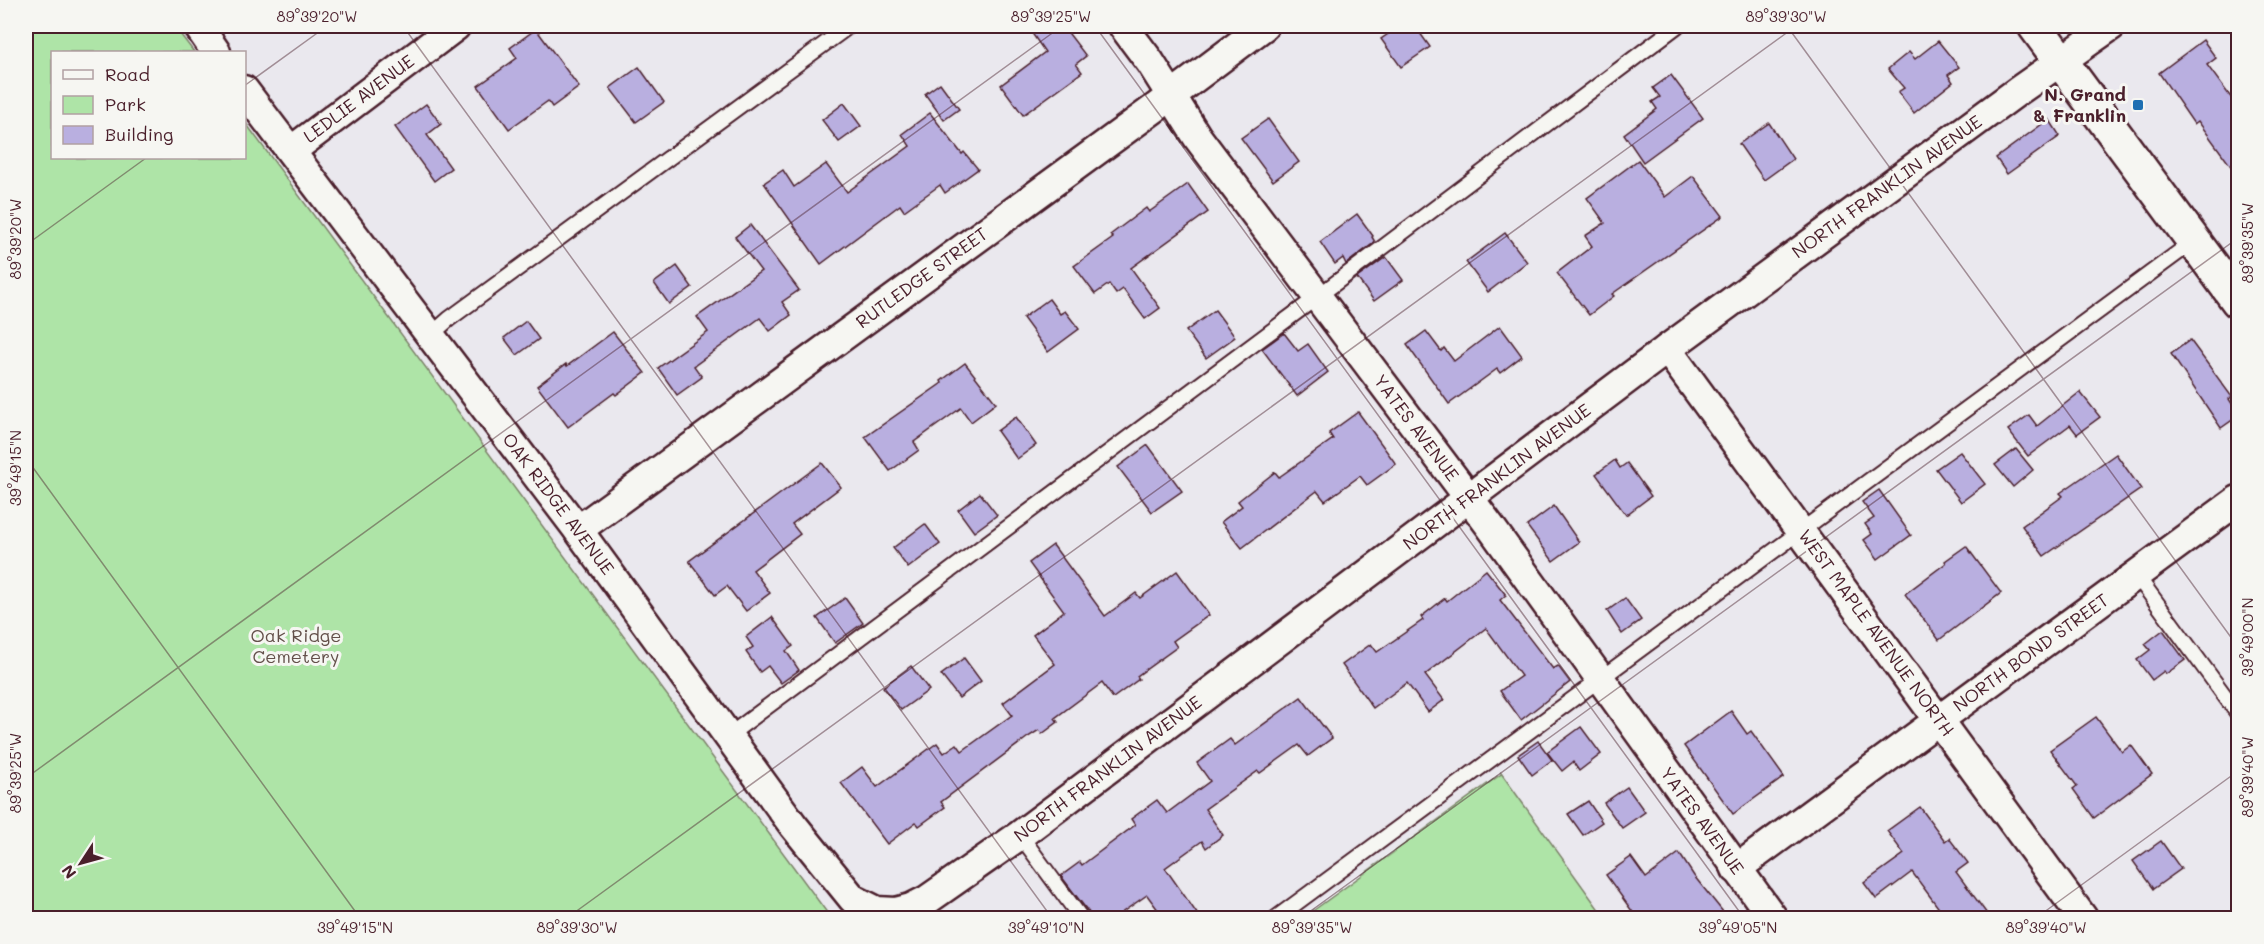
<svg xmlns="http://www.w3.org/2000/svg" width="2264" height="944" viewBox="0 0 2264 944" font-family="Mali,sans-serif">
<rect width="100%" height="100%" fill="#eae8ee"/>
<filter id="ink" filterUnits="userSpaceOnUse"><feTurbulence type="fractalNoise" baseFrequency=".0167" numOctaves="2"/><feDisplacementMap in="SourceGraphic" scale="12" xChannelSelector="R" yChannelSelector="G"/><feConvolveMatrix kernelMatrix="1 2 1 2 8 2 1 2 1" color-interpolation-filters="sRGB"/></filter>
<g filter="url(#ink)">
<g fill="#aee4a7" stroke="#7c8269" stroke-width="1.5">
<path d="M26 26H174L194 52H52V158H244L245 122 831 918H26Z"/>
<path d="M1501 773 1605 918H1303L1501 774Z"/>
</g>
<g fill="#b9afe0" stroke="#4a1f2b" stroke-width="1.5">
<path d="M1027 26H1063L1086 56 1076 64 1082 72 1023 115 1001 85 1045 52Z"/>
<path d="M1400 26H1415L1430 47 1401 67 1381 39Z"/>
<path d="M536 29 579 87 552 107 548 101 509 129 478 86 517 58 510 48Z"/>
<path d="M2203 40 2216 58 2207 65 2238 107V176L2198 121 2194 124 2159 73Z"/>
<path d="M1938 41 1959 67 1948 75 1953 82 1914 113 1898 92 1904 88 1888 69 1909 52 1915 59Z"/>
<path d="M639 67 664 102 636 122 610 88Z"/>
<path d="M1671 75 1703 118 1643 162 1624 134 1657 109 1652 102 1660 97 1653 88Z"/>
<path d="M940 83 959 109 944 120 925 94Z"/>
<path d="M844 103 861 126 839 142 822 120Z"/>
<path d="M426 104 441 124 427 135 451 168 434 181 395 127Z"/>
<path d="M930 113 962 154 964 152 978 169 945 193 940 185 904 211 900 205 821 264 764 183 783 170 794 187 826 164 847 192 910 146 902 134Z"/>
<path d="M1268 119 1299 162 1273 181 1241 138Z"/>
<path d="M2049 119 2060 136 2007 174 1996 158Z"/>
<path d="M1769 123 1793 159 1764 180 1739 144Z"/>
<path d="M1638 160 1665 197 1693 176 1723 216 1612 294 1614 296 1589 315 1557 273 1592 246 1585 236 1605 223 1587 198Z"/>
<path d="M1188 184 1208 212 1131 268 1160 308 1145 319 1123 289 1116 294 1109 284 1095 294 1074 266 1113 238 1110 235 1146 208 1149 212Z"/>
<path d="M1357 214 1373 236 1372 237 1375 242 1346 264 1343 258 1335 264 1320 242Z"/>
<path d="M750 225 799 290 782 302 791 315 770 331 760 318 694 366 702 377 677 395 658 368 708 332 697 317 761 271 735 237Z"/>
<path d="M1505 233 1527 262 1488 292 1466 262Z"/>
<path d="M1386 257 1403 280 1374 301 1357 278Z"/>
<path d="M677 266 692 287 669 304 654 283Z"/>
<path d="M1049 299 1060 314 1065 311 1079 329 1048 352 1023 318Z"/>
<path d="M1215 310 1235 337 1206 358 1186 331Z"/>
<path d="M526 321 539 339 517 355 504 338Z"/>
<path d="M1500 326 1522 356 1500 373 1497 369 1449 404 1407 345 1426 331 1441 351 1444 348 1454 361Z"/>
<path d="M613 332 645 373 616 395 614 393 568 427 537 386 566 364 567 366Z"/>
<path d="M1284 333 1298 351 1308 344 1328 372 1297 396 1262 349Z"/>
<path d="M2190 340 2232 397 2229 399 2238 413V416L2221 428 2171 354Z"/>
<path d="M965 363 996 403 971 422 961 408 914 442 919 450 890 471 865 437 942 383 941 381Z"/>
<path d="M2080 392 2100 417 2077 434 2070 425 2028 456 2008 430 2029 415 2037 426Z"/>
<path d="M1358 412 1396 464 1367 485 1360 476 1325 501 1317 491 1242 548 1221 522 1242 506 1238 501 1275 472 1279 477 1333 439 1329 433Z"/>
<path d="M1016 417 1036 445 1017 459 997 431Z"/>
<path d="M1148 445 1182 491 1152 512 1118 467Z"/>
<path d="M2016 449 2033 470 2013 487 1995 465Z"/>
<path d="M1960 452 1985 484 1961 502 1936 469Z"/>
<path d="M2116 454 2141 489 2044 556 2022 526 2063 496 2060 493Z"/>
<path d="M1615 460 1620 468 1627 463 1651 496 1626 515 1596 474Z"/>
<path d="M822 463 841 487 792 524 800 534 753 570 770 593 746 611 727 586 715 595 689 561Z"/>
<path d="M1879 490 1911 535 1878 559 1864 540 1872 534 1865 524 1874 518 1862 502Z"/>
<path d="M980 493 997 515 974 532 958 510Z"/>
<path d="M1554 506 1579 542 1553 561 1527 526Z"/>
<path d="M925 524 940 544 908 568 893 548Z"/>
<path d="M1053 545 1105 616 1136 593 1140 598 1177 571 1209 615 1173 641 1177 647 1137 676 1139 679 1113 698 1102 683 1055 718 1058 722 1042 734 1039 730 1028 737 941 802 945 807 919 826 916 822 887 844 841 783 862 767 877 787 937 743 944 753 957 744 962 751 1012 715 1003 703 1055 664 1033 635 1064 611 1029 563Z"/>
<path d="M1966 546 2001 593 1939 640 1905 594 1946 563 1945 561Z"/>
<path d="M1486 570 1506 595 1500 600 1553 669 1558 666 1570 682 1521 720 1500 691 1521 676 1486 628 1425 675 1444 700 1428 712 1407 683 1373 708 1342 665 1371 644 1377 652 1423 620 1421 617 1445 598 1447 601Z"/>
<path d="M845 598 863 623 835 643 817 618Z"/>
<path d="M1625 598 1641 620 1622 634 1607 611Z"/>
<path d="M772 617 793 646 786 651 799 670 781 683 768 666 760 672 746 652 753 647 746 637Z"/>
<path d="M2163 630 2185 660 2166 674 2164 671 2152 680 2137 660 2150 650 2145 644Z"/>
<path d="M964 658 981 681 959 698 941 675Z"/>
<path d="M911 666 929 690 901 710 883 687Z"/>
<path d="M1301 697 1332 738 1308 756 1299 745 1260 773 1258 771 1205 809 1223 835 1206 848 1202 841 1165 868 1200 918H1164L1147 895 1114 918H1093L1061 876 1080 862 1082 865 1135 825 1131 819 1157 800 1167 813 1210 781 1197 763 1230 739 1235 745Z"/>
<path d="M1731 711 1747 734 1751 731 1784 777 1733 814 1684 746Z"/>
<path d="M2096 717 2122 752 2131 745 2152 774 2094 818 2073 789 2077 786 2050 750Z"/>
<path d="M1581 727 1601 754 1579 771 1573 762 1562 771 1547 752Z"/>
<path d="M1538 741 1552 760 1532 775 1518 755Z"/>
<path d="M1627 787 1645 812 1622 828 1604 803Z"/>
<path d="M1588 801 1602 822 1583 835 1568 814Z"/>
<path d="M1920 807 1945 841 1949 838 1968 863 1956 872 1990 918H1946L1912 872 1876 899 1864 883 1904 854 1887 831Z"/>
<path d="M2161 841 2181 869 2153 889 2133 861Z"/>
<path d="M1679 853 1694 876 1728 918H1637L1606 875 1631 857 1646 878Z"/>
</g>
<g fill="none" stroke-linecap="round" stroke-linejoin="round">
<g stroke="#4a1f2b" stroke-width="18">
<g id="lane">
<path d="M431 335 449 319 849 26"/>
<path d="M2137 576 2238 714"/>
<path d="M728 736 1301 309 1677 26"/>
<path d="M1020 835 1081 918"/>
<path d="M1276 918 2194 241"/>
</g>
</g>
<g stroke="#4a1f2b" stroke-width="33">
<g id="street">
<path d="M198 26 216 52"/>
<path d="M1123 26 1150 62 1198 138 1490 526 1773 918"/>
<path d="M244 90 578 530 793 825 853 899 877 911 896 912 911 908 927 900 1020 835 1667 349 2018 91 2111 26"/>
<path d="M291 151 456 26"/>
<path d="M1667 349 2083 918"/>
<path d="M578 530 1155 108 1264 26"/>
<path d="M1736 869 2238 500"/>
</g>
</g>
<g stroke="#4a1f2b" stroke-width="38">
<path id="secondary" d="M2035 26 2238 301"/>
</g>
<use href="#lane" stroke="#f6f6f2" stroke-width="14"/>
<use href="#street" stroke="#f6f6f2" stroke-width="28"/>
<use href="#secondary" stroke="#f6f6f2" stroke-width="33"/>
</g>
</g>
<path fill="none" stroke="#4a1f2b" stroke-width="1.5" stroke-opacity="0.45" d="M403 26 1052 918M1095 26 1744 918M1787 26 2238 647M244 86 327 26M26 245 146 158M26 458 360 918M26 778 1062 26M567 918 1796 26M1301 918 2238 238M2036 918 2238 771"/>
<rect fill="#1f6fb2" stroke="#f6f6f2" stroke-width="2" x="2132" y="99" width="12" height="12" rx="3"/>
<g text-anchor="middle" stroke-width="6" stroke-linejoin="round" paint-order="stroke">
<g font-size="18" font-weight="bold" fill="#4a1f2b" stroke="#f6f6f2" text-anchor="end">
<text x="2126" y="101">N. Grand<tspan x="2126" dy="21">&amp; Franklin</tspan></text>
</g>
<g font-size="18" fill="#4a1f2b" stroke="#f6f6f2">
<text transform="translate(359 99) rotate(-37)" y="6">LEDLIE AVENUE</text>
<text transform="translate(1887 187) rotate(-36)" y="6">NORTH FRANKLIN AVENUE</text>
<text transform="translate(922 278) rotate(-36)" y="6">RUTLEDGE STREET</text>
<text transform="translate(1416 428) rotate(53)" y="6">YATES AVENUE</text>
<text transform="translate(1497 477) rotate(-37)" y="6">NORTH FRANKLIN AVENUE</text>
<text transform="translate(558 504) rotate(53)" y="6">OAK RIDGE AVENUE</text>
<text transform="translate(1876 633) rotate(54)" y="6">WEST MAPLE AVENUE NORTH</text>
<text transform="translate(2031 653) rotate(-36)" y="6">NORTH BOND STREET</text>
<text transform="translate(1108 769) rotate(-37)" y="6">NORTH FRANKLIN AVENUE</text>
<text transform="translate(1702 821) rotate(54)" y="6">YATES AVENUE</text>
</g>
<g font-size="18" fill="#63504a" stroke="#f6f6f2">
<text x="296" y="642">Oak Ridge<tspan x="296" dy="21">Cemetery</tspan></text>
</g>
</g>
<rect width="2264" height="944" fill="none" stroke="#f6f6f2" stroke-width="66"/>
<rect x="51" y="51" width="195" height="108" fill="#f6f6f2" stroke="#b1a0a2" stroke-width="1.5"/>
<rect x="63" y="70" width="30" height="9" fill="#f6f6f2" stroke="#b1a0a2" stroke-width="1.5"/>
<text x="105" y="81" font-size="18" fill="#4a1f2b">Road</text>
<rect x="63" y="96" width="30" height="18" fill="#aee4a7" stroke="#b1a0a2" stroke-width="1.5"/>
<text x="105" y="111" font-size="18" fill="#4a1f2b">Park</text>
<rect x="63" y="126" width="30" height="18" fill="#b9afe0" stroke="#b1a0a2" stroke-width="1.5"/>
<text x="105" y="141" font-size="18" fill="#4a1f2b">Building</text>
<g transform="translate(81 863) rotate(234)" stroke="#f6f6f2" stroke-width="4.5" paint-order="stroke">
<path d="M0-4.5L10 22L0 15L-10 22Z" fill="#4a1f2b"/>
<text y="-9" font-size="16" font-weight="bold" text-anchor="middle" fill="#4a1f2b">N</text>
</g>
<rect x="33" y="33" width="2198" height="878" fill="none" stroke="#4a1f2b" stroke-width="2"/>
<g font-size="15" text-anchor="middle" fill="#4a1f2b">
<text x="317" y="22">89°39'20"W</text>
<text x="1051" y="22">89°39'25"W</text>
<text x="1786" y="22">89°39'30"W</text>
<text transform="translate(16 239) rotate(-90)" y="5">89°39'20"W</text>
<text transform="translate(2248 243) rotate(-90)" y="5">89°39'35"W</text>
<text transform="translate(16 468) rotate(-90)" y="5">39°49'15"N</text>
<text transform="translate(2248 637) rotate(-90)" y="5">39°49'00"N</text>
<text transform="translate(16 773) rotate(-90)" y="5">89°39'25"W</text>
<text transform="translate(2248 777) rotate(-90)" y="5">89°39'40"W</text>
<text x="355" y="933">39°49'15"N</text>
<text x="577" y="933">89°39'30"W</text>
<text x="1046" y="933">39°49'10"N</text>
<text x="1312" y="933">89°39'35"W</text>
<text x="1738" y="933">39°49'05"N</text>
<text x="2046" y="933">89°39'40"W</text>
</g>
</svg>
